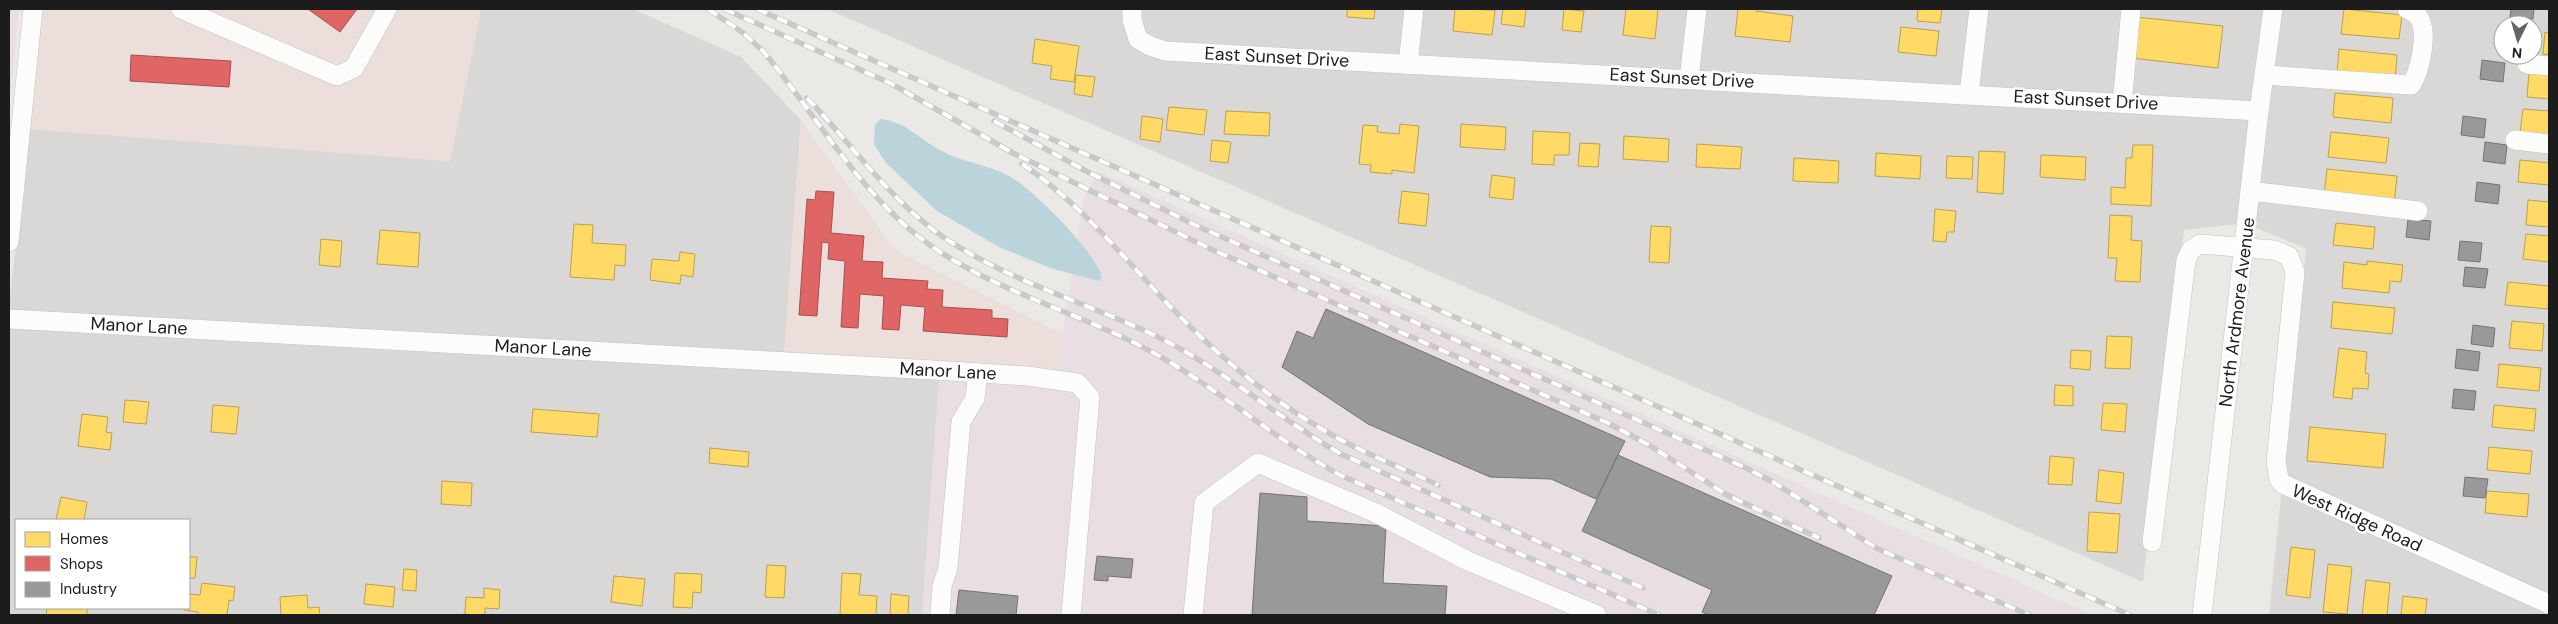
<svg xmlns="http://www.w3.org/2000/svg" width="2558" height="624" viewBox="0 0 2558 624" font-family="'DM Sans',sans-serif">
<rect width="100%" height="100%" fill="#ebe9e5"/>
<g fill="#dad8d6" fill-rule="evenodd">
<path d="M481 9H633L741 57 801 120 784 356 940 367 922 615H9V305L29 129 450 161ZM16 520H189V608H16Z"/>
<path d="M827 9H2267L2239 224 2184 230 2143 582Z"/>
<path d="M2281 9H2549V615H2269L2306 249 2252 226ZM2503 25H2533V55H2503Z"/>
</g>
<g fill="#ecdedb">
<path d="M43 9H481L450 161 29 129Z"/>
<path d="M801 120 895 250 1063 334 1061 376 784 356Z"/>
</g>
<g fill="#e8dee3">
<path d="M9 9H19L9 111Z"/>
<path d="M1097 171 2092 615H922L940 367 1061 376 1063 334 1083 201Z"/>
</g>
<path fill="#d9d8d6" d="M2003 9H2041L2121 16 2116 79 2086 78 2085 83 2008 79V73H1996Z"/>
<path fill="#bbd4dc" d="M880 119C905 121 919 139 940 150 962 163 989 164 1011 177 1034 191 1097 253 1102 278L1099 281 1050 268 999 247 937 211 886 163 874 144 875 125Z"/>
<g fill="#ffd966" stroke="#bba050">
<path d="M1347 9H1375L1374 19 1347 17Z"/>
<path d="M1455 9 1495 10 1492 35 1453 31Z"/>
<path d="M1503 9H1526L1524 27 1501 24Z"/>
<path d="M1564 9 1584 11 1581 32 1562 30Z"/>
<path d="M1626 9H1658L1655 39 1623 35Z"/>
<path d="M1738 9H1757L1756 11 1793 16 1790 42 1735 36Z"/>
<path d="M1918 9H1942L1940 23 1917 21Z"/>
<path d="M2344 9 2402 15 2399 39 2341 34Z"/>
<path d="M2136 17 2223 26 2218 68 2131 58Z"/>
<path d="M1901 27 1939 31 1936 56 1898 52Z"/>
<path d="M2545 32 2549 33V55L2543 54Z"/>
<path d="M1035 39 1079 46 1074 82 1050 79 1052 66 1032 63Z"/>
<path d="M2339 49 2397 55 2395 80 2337 74Z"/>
<path d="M2529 72 2549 74V99L2527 97Z"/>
<path d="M1076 75 1095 77 1092 97 1074 94Z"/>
<path d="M2335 93 2393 98 2391 123 2333 117Z"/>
<path d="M1169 107 1207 110 1204 135 1166 130Z"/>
<path d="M2523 109 2549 111V136L2520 133Z"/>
<path d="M1226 111 1270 113 1269 136 1224 134Z"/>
<path d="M1142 116 1163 119 1160 142 1140 139Z"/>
<path d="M1400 124 1419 126 1414 173 1392 170V174L1370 172 1371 165 1359 164 1363 125 1378 126 1377 132 1399 134Z"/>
<path d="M1461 124 1506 127 1505 150 1460 147Z"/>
<path d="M1533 131 1570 133 1569 155H1554V165L1532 164Z"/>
<path d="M2331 132 2389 138 2386 163 2328 157Z"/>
<path d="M1624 136 1669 139 1668 162 1623 159Z"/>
<path d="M1212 140 1231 142 1228 163 1210 161Z"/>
<path d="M1580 143 1600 144 1598 167 1578 166Z"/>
<path d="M1697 144 1742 147 1740 169 1696 167Z"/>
<path d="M2133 145H2153L2151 206 2111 204V187L2125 188 2126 158H2132Z"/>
<path d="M1979 151 2005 152 2003 194 1977 192Z"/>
<path d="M1876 153 1921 156 1920 179 1875 176Z"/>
<path d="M2041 155 2086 157 2085 180 2040 177Z"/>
<path d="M1947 156 1973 157 1972 179 1946 178Z"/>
<path d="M1794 158 1839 161 1838 183 1793 181Z"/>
<path d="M2520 160 2549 163V185L2518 182Z"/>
<path d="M2327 169 2397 176 2394 204 2324 197Z"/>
<path d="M1492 175 1515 178 1513 200 1489 197Z"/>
<path d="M1402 191 1429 194 1426 226 1398 223Z"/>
<path d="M2528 200 2549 202V227L2526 225Z"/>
<path d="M1935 209 1956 211 1954 232H1947L1946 242 1933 241Z"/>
<path d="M2110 215 2132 216 2131 240 2142 241 2140 282 2115 281 2117 258H2108Z"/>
<path d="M2336 223 2375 227 2373 249 2333 245Z"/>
<path d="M574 224 593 225 592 243 626 245 625 266 615 265 614 280 570 277Z"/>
<path d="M1651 226 1671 227 1669 263 1649 262Z"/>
<path d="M380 230 420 233 418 267 377 264Z"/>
<path d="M2526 234 2549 236V262L2523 259Z"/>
<path d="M321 239 342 241 340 267 319 265Z"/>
<path d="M680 252 695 254 693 277 681 275 680 284 650 280 652 259 679 261Z"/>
<path d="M2367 261 2403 265 2401 282 2390 281 2389 293 2342 288 2344 262 2367 265Z"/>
<path d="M2508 282 2549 286 2548 309 2505 305Z"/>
<path d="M2333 302 2395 308 2392 334 2331 328Z"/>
<path d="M2512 321 2544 324 2542 351 2509 348Z"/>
<path d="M2107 336 2132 337 2130 369 2105 368Z"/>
<path d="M2339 348 2367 352 2365 373 2369 374 2368 389 2353 388 2352 399 2333 397Z"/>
<path d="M2071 350 2091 351 2090 370 2070 368Z"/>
<path d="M2499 364 2541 368 2539 391 2497 387Z"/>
<path d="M2055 385 2073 386V406L2054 405Z"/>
<path d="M125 400 149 402 146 424 123 422Z"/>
<path d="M2103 403 2127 404 2125 432 2101 430Z"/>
<path d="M213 405 239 407 236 434 211 432Z"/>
<path d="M2494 405 2536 409 2534 431 2492 427Z"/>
<path d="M533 409 599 414 597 437 531 432Z"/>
<path d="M82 414 108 417 106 432 112 433 110 450 78 446Z"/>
<path d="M2310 427 2386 434 2383 468 2307 461Z"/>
<path d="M2489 447 2532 451 2530 474 2487 470Z"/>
<path d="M710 448 749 452 748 467 709 463Z"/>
<path d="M2050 456 2074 458 2072 485 2048 484Z"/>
<path d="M2099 470 2124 473 2121 504 2096 501Z"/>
<path d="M442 481 472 483 471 506 441 504Z"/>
<path d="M2487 491 2529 494 2527 517 2485 513Z"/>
<path d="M61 497 87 502 84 520H56Z"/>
<path d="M2089 512 2120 514 2117 553 2087 551Z"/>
<path d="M2291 547 2315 550 2310 598 2286 595Z"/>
<path d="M189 557H197L195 578H189Z"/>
<path d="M2328 564 2352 567 2347 614 2323 612Z"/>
<path d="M767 565 786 566 784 598 765 597Z"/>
<path d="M404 569 417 570 416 591 402 590Z"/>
<path d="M675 573 702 574 701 593 693 592 692 608 673 607Z"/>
<path d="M842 573 861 574 859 595 877 596 876 615H840Z"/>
<path d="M614 576 645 579 642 606 611 602Z"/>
<path d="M2366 580 2390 583 2387 615H2362Z"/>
<path d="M202 583 235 587 233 601 229 600 227 615H198V612L184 610V608H189V594L200 595Z"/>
<path d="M366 584 395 587 393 607 364 604Z"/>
<path d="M484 588 500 590 499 609 485 608V615H458L465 614 466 597 484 598Z"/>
<path d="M891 594 909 596 908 615H890Z"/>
<path d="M307 595 308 608 319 607 320 615H281L280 597Z"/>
<path d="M2403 596 2427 599 2425 615H2401Z"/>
<path d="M47 608H87V615H46Z"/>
</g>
<g fill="#e06666" stroke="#a55050">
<path d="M308 9H357L340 32Z"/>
<path d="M131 55 231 61 229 87 130 81Z"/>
<path d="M816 191 834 192 831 233 864 236 862 261 883 262 882 278 928 281 927 289 943 290 942 307 992 310V318L1008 319 1007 337 923 331 925 307 901 305 899 330 882 329 884 296 860 294 858 328 841 327 845 261 828 259 829 243 822 242 817 316 799 315 807 199 815 200Z"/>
</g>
<g fill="#999" stroke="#747474">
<path d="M2511 9H2534L2533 19 2510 17Z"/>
<path d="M2482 60 2505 63 2503 82 2480 79Z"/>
<path d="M2463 116 2486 119 2484 138 2461 135Z"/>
<path d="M2485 142 2507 145 2505 164 2483 161Z"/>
<path d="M2477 182 2500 185 2498 204 2475 201Z"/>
<path d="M2408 219 2431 221 2429 240 2406 237Z"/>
<path d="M2460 241 2482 243 2480 262 2458 260Z"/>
<path d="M2465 267 2488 269 2485 288 2463 286Z"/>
<path d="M1326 309 1625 441 1596 499 1551 479 1490 477 1368 424 1282 367 1297 331 1313 338Z"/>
<path d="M2473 325 2495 328 2493 347 2471 344Z"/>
<path d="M2457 349 2480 352 2478 371 2455 368Z"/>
<path d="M2454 389 2476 391 2474 410 2452 408Z"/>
<path d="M1618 455 1892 576 1874 615H1708L1702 612 1712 590 1582 531Z"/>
<path d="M2465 477 2488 479 2485 498 2463 496Z"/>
<path d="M1260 493 1307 497V521L1386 526 1383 583 1447 586 1445 615H1252Z"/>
<path d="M1097 556 1133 559 1131 578 1108 576V581L1094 580Z"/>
<path d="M959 590 1018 596 1016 615H956Z"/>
</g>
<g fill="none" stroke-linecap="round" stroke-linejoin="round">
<g stroke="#c3c2c1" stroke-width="20">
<g id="minor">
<path d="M181 9 337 76 354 68 387 9"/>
<path d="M1132 9V20L1138 39 1150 46 1165 51 2259 111"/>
<path d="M1408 64 1414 9"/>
<path d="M2527 64 2549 66"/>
<path d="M2264 75 2411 85C2420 72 2430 29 2417 15 2415 13 2410 11 2407 9"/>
<path d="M1689 79 1697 9"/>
<path d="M1969 94 1979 9"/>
<path d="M2122 103 2131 9"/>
<path d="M2515 140 2549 144"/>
<path d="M2250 191 2418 211"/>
<path d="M9 242 33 9"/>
<path d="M9 319 934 370 1027 376 1077 383 1090 397 1071 615"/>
<path d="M2152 542 2186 260 2191 250 2200 244 2274 250 2289 256 2295 272 2276 462 2279 479 2283 484 2549 604"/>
<path d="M940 615 942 586 948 568 961 422 975 398 978 373"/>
<path d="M1193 615 1204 503 1258 463 1376 513 1468 561 1597 615"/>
<path d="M2202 615 2259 111 2273 9"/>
</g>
</g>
<use href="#minor" stroke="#fcfcfb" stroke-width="19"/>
<g stroke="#c9c9c8" stroke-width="5.5">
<g id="rail">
<path d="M708 9 742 32 763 51C811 109 850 177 907 227 977 288 1072 308 1152 352 1218 388 1275 440 1342 476L1659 615"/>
<path d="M724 9 890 83 1013 153 1213 250 1608 423 1649 445 1727 495 1819 538"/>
<path d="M757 9 2130 615"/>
<path d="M807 98C849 141 884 192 932 229 1000 279 1081 300 1156 336 1220 367 1278 418 1341 454L1643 588"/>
<path d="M994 121 1086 171 1199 227 1744 467 1773 482 1878 549 2029 615"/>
<path d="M1022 164C1091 210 1141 281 1201 337 1246 379 1294 416 1349 444 1378 459 1409 471 1438 485"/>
</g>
</g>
<use href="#rail" stroke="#fff" stroke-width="4" stroke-dasharray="11" stroke-linecap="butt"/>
</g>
<g text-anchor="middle" stroke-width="5" stroke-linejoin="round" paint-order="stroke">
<g font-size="18" fill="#1c1c1c" stroke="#fff">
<text transform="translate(1277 57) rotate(3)" y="6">East Sunset Drive</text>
<text transform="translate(1682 78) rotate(3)" y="6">East Sunset Drive</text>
<text transform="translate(2086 100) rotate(3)" y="6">East Sunset Drive</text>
<text transform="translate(2237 312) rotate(-83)" y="6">North Ardmore Avenue</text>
<text transform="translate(139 326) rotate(3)" y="6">Manor Lane</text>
<text transform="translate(543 348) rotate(3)" y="6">Manor Lane</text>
<text transform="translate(948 371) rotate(3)" y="6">Manor Lane</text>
<text transform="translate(2357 518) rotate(24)" y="6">West Ridge Road</text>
</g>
</g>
<rect width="2558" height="624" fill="none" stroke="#1c1c1c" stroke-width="20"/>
<rect x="15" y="519" width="175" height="90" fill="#ffffff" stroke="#a4a4a4"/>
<rect x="25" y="532" width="25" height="15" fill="#ffd966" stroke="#a4a4a4"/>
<text x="60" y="544" font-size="15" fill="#1c1c1c">Homes</text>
<rect x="25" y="556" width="25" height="15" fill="#e06666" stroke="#a4a4a4"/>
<text x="60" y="569" font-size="15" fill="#1c1c1c">Shops</text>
<rect x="25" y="582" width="25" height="15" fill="#999999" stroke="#a4a4a4"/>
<text x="60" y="594" font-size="15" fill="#1c1c1c">Industry</text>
<g transform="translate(2518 40) rotate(185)"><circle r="24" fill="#ffffff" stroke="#a4a4a4"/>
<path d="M0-4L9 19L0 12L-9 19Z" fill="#646462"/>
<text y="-8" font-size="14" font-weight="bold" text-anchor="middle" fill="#1c1c1c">N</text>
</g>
</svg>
